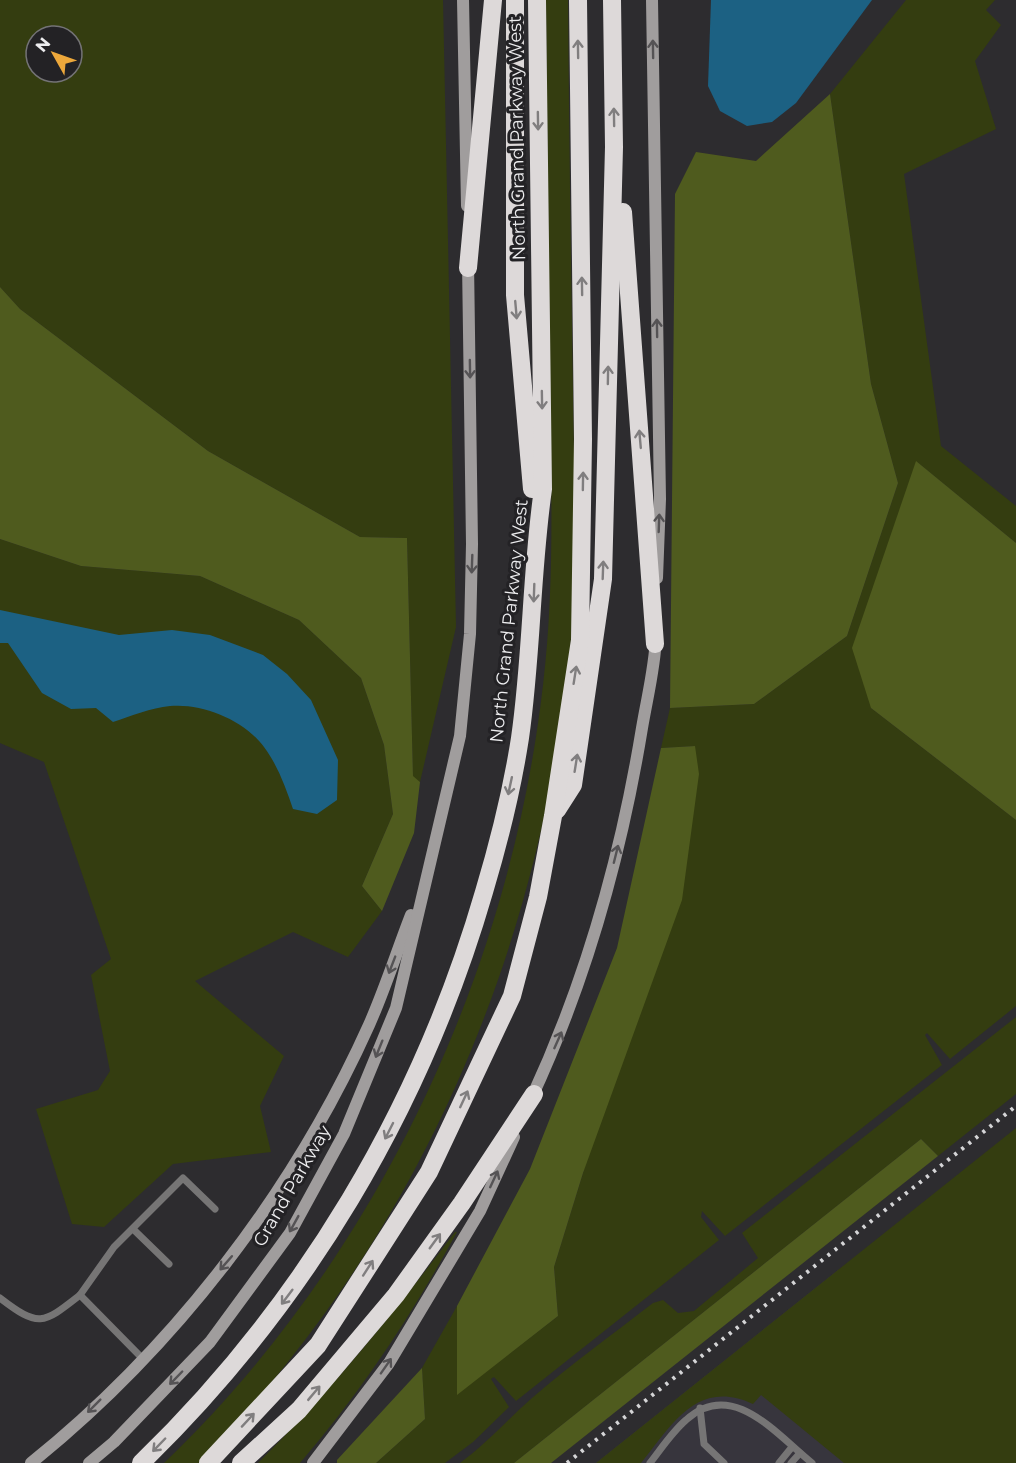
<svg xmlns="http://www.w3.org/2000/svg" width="1016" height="1463" viewBox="0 0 1016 1463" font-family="Montserrat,sans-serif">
<rect width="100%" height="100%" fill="#2d2c2f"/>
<path fill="#37353d" d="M838 1270 1016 1463H596Z"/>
<g fill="#343d10" fill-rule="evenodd">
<path d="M0 0H443L456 627 420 782 413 777 407 538 360 537 208 451 20 309 0 287ZM36 36H72V72H36Z"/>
<path d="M546 0H568C569 131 571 261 573 392 574 478 578 565 570 651 545 909 450 1160 287 1363 260 1398 229 1430 199 1463H164C375 1261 510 975 543 685 555 586 551 486 550 386 549 257 547 129 546 0Z"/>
<path d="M906 0H995L986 10 1001 25 975 61 996 129 904 174 941 446 1016 506V543L917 462 871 708 1016 820V1006L950 1059 927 1033 925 1035 942 1065 725 1236 702 1211 701 1217 719 1240 516 1401 494 1377 491 1379 509 1407 473 1442 445 1463H376L425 1419 422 1368 457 1306V1394L558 1316 554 1267 583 1173 695 746 661 748 670 708 754 704 847 636 898 483 871 384 830 94Z"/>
<path d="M0 539 81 566 200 576 299 620 361 678 384 745 393 814 362 886 382 911 348 957 293 932 195 981 284 1056 260 1106 271 1152 173 1164 104 1227 72 1224 36 1109 98 1090 110 1071 91 975 111 959 44 762 0 743Z"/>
<path d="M1016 1017V1094L938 1156 921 1139 514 1463H460C487 1443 508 1419 532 1398 571 1364 613 1334 653 1303L663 1300 678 1313 694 1311 758 1258 742 1233Z"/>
<path d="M1016 1128V1463H844L761 1395 753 1404C697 1378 672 1425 641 1463H596Z"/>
<path d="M455 1232H457C412 1315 361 1392 300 1463H258C330 1392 394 1313 455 1232Z"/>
</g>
<g fill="#4f5b1e">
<path d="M830 94 871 384 898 483 847 636 754 704 670 708 675 194 696 152 756 161Z"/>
<path d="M0 287 20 309 208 451 360 537 407 538 413 776 420 782 414 833 382 911 362 886 393 814 384 745 361 678 299 620 200 576 81 566 0 539Z"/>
<path d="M916 461 1016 543V820L871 708 852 648Z"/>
<path d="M695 746 699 774 682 900 583 1173 554 1267 558 1316 457 1395V1306L530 1169 617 948 661 748Z"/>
<path d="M921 1139 938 1156 551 1463H514Z"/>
<path d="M422 1368 425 1419 376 1463H337V1460Z"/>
</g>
<g fill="#1c6183">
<path d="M711 0H872L796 103 772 122 747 126 720 111 708 86Z"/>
<path d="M0 610 119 635 172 630 210 635 263 655 287 674 311 700 338 760 337 800 317 814 293 809C286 788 277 764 264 747 244 720 203 703 170 706 151 708 131 716 113 722L96 708 71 709 42 693 8 643H0Z"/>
</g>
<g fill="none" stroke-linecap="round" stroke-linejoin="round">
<g stroke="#767575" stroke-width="7">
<path d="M133 1229 169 1264"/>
<path d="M80 1295 114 1247 183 1178 215 1209"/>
<path d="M0 1298C39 1328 43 1324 80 1295L142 1358"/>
<path d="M700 1408 704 1444 724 1463"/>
<path d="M650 1463C661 1449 672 1432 686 1420 732 1378 776 1434 812 1463"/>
<path d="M779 1463 792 1447"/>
<path d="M791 1463 800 1453"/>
</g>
<g stroke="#a09d9d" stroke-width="12">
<path d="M463 0 467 206"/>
<path d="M652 0 660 499 657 578"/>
<path d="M531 1099C586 981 621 856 642 728 647 698 655 667 656 637"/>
<path d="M31 1463C174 1348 294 1192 369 1025 385 989 397 951 411 915"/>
<path d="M89 1463 114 1442 210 1342 290 1233 344 1134 396 1008 460 736 470 634 472 544 468 262"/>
<path d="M313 1463 389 1363 480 1211 514 1137"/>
</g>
<g stroke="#ddd9d9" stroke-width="18">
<path d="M515 0V295L532 489"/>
<path d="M623 212 655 644"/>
<path d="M468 268 493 0"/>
<path d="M557 810 573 785 603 579 614 147 612 0"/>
<path d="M141 1463C304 1305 421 1109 484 892 499 842 512 790 520 738 532 655 531 572 543 489L537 0"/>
<path d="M208 1463 318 1345 429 1172 512 996 538 897 553 816 580 640 583 439 578 0"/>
<path d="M241 1463 299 1410 396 1295 462 1203 534 1094"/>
</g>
<path stroke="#d5d5d7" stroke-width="4" stroke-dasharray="3 6" stroke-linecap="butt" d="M567 1463 1016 1106"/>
</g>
<defs><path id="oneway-shaft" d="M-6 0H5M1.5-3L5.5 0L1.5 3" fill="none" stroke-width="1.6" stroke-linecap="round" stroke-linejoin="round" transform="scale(1.5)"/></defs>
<g stroke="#807e7f">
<use href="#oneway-shaft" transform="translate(578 49) rotate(-91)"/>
<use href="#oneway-shaft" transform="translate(614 117) rotate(-91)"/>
<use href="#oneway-shaft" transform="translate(538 121) rotate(89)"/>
<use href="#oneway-shaft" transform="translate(582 286) rotate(-91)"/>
<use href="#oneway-shaft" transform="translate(516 310) rotate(85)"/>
<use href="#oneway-shaft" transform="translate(608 375) rotate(-89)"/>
<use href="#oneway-shaft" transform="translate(542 400) rotate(89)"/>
<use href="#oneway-shaft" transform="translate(640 439) rotate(-95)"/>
<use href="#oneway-shaft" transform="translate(583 481) rotate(-89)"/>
<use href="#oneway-shaft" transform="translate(603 570) rotate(-88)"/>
<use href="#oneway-shaft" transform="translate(534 593) rotate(92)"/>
<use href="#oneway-shaft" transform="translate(575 675) rotate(-81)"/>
<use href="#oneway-shaft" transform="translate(576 763) rotate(-81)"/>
<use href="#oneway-shaft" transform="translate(510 786) rotate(102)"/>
<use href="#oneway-shaft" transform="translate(464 1099) rotate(-65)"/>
<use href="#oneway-shaft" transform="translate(389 1131) rotate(117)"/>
<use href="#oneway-shaft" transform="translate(435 1241) rotate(-54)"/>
<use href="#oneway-shaft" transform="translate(368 1268) rotate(-57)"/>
<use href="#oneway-shaft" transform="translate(287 1297) rotate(127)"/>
<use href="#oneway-shaft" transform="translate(314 1393) rotate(-50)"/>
<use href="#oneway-shaft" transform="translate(248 1420) rotate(-47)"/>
<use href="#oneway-shaft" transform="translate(159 1445) rotate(134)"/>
</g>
<g stroke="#555355">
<use href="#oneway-shaft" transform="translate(653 49) rotate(-91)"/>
<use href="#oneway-shaft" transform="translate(657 328) rotate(-91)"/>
<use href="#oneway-shaft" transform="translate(470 369) rotate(89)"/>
<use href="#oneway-shaft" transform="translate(659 523) rotate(-88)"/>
<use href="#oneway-shaft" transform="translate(472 564) rotate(92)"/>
<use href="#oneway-shaft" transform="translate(616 854) rotate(-76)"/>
<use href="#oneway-shaft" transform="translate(392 965) rotate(111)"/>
<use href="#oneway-shaft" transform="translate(558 1040) rotate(-66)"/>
<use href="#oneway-shaft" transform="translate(379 1049) rotate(112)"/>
<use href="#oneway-shaft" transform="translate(494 1179) rotate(-65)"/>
<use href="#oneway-shaft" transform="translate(294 1224) rotate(119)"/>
<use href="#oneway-shaft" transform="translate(226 1263) rotate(131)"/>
<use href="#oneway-shaft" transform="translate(386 1366) rotate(-55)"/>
<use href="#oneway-shaft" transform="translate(176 1378) rotate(134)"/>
<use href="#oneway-shaft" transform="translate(94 1406) rotate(135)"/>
</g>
<g text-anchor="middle" stroke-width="6" stroke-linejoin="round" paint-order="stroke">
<g font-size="18" fill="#ededef" stroke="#232225">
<text transform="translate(517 138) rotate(-91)" y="6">North Grand Parkway West</text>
<text transform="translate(509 621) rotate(-84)" y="6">North Grand Parkway West</text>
<text transform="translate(292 1186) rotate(-60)" y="6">Grand Parkway</text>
</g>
</g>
<g transform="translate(54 54) rotate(310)"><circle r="28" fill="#232225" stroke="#747376" stroke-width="1.5"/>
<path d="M0-4.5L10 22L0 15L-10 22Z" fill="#eda83b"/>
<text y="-9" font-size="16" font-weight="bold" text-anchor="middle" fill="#ededef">N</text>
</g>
</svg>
